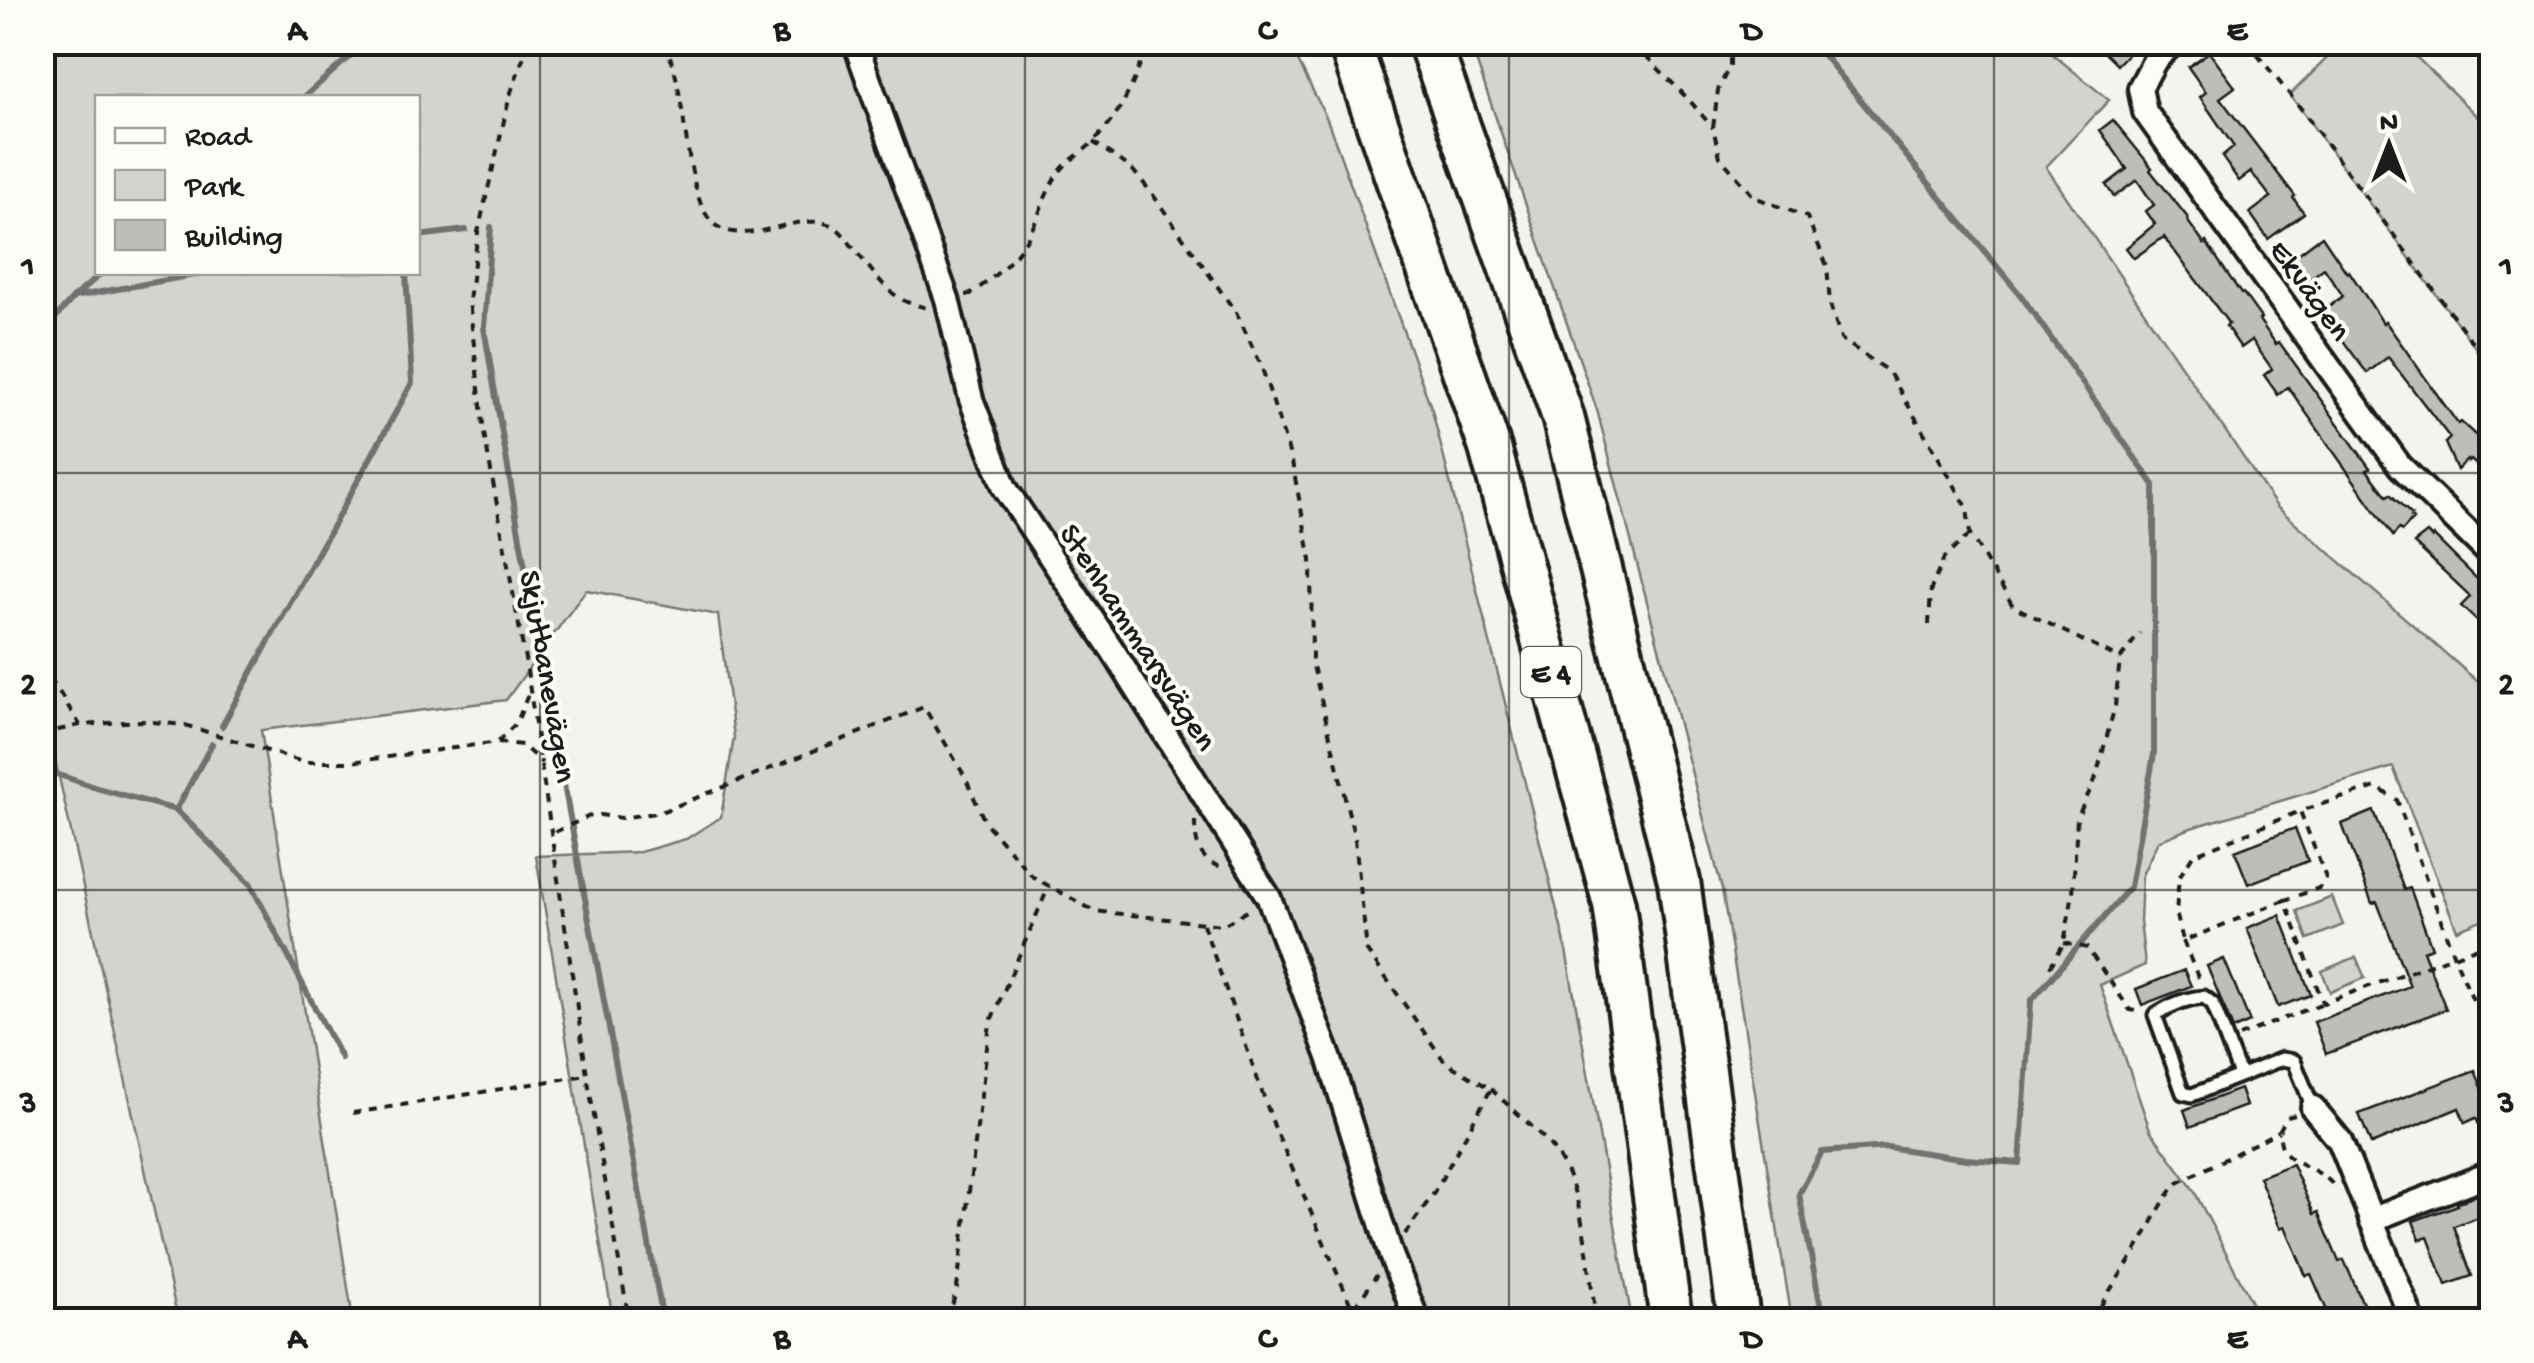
<svg xmlns="http://www.w3.org/2000/svg" width="2534" height="1363" viewBox="0 0 2534 1363" font-family="'Gochi Hand',sans-serif">
<rect width="100%" height="100%" fill="#f4f3ee"/>
<filter id="ink" filterUnits="userSpaceOnUse"><feTurbulence type="fractalNoise" baseFrequency=".01" numOctaves="2"/><feDisplacementMap in="SourceGraphic" scale="20" xChannelSelector="R" yChannelSelector="G"/><feConvolveMatrix kernelMatrix="1 2 1 2 8 2 1 2 1" color-interpolation-filters="sRGB"/></filter>
<g filter="url(#ink)">
<g fill="#d4d3cf" stroke="#787876" stroke-width="2.5" fill-rule="evenodd">
<path d="M42 43H1289L1327 119 1432 410 1564 939 1632 1320H613L536 856 640 852 686 839 721 817 734 737 718 615 586 590 506 700 261 730 353 1320H178L43 704ZM98 98H418V272H98Z"/>
<path d="M1470 43H2039L2109 100 2046 167 2277 507 2491 693V916L2457 930 2393 767 2191 828 2158 841 2142 875 2140 921 2145 965 2100 985 2150 1130 2193 1189 2261 1320H1792L1722 889 1597 410Z"/>
<path d="M2342 43H2402L2491 130V369L2290 95Z"/>
<path d="M2332 897 2343 925 2308 939 2297 911Z"/>
<path d="M2356 957 2365 978 2330 992 2322 971Z"/>
</g>
<g fill="none" stroke-linecap="round" stroke-linejoin="round">
<g stroke="#72716f" stroke-width="6">
<path d="M1813 42 2022 297 2154 485V754L2130 887 2031 1001 2020 1163 1966 1159 1887 1147 1822 1152 1799 1194 1822 1313"/>
<path d="M303 98 366 42"/>
<path d="M491 227 484 328 540 655 663 1320"/>
<path d="M418 236 466 230"/>
<path d="M74 297 210 272"/>
<path d="M42 328 48 326 74 297 103 272"/>
<path d="M222 726 412 383 406 272"/>
<path d="M42 769 97 788 176 810 250 883 341 1058"/>
<path d="M176 810 212 744"/>
</g>
</g>
<g fill="#bebdba" stroke="#1c1c1c" stroke-width="2.5">
<path d="M2094 42H2139L2117 65Z"/>
<path d="M2209 52 2235 87 2220 98 2295 196 2293 198 2304 213 2268 239 2250 213 2271 197 2251 172 2239 181 2222 157 2234 147 2200 97 2206 92 2188 67Z"/>
<path d="M2113 120 2152 168 2150 170 2188 218 2187 220 2204 244 2206 242 2241 294 2243 293 2261 318 2259 320 2276 344 2279 342 2334 418 2370 468 2367 470 2387 496 2390 494 2412 515 2411 517 2413 519 2402 531 2399 529 2393 536 2288 387 2278 395 2264 375 2272 369 2252 340 2241 348 2226 326 2229 324 2164 237 2134 258 2126 248 2155 224 2146 211 2154 205 2137 180 2114 197 2106 185 2127 169 2100 130Z"/>
<path d="M2322 236 2347 273 2349 271 2383 323 2385 321 2458 424 2461 422 2483 442 2480 446 2492 456V479L2471 460 2468 462 2467 460 2457 470 2445 443 2450 438 2388 357 2367 373 2322 312 2343 296 2324 268 2302 285 2286 263Z"/>
<path d="M2427 533 2432 538 2434 536 2478 580 2480 578 2492 590V612L2480 624 2461 606 2470 597 2467 593 2414 543Z"/>
<path d="M2374 811 2404 890 2410 888 2432 948 2423 951 2446 1009 2326 1054 2314 1022 2410 986 2377 902 2372 903 2342 824Z"/>
<path d="M2295 828 2308 861 2248 884 2235 851Z"/>
<path d="M2280 915 2311 995 2278 1007 2247 928Z"/>
<path d="M2224 959 2250 1022 2233 1029 2207 966Z"/>
<path d="M2184 970 2191 986 2142 1005 2136 989Z"/>
<path d="M2475 1070 2492 1112V1154L2476 1118 2465 1123 2459 1108 2371 1144 2359 1114Z"/>
<path d="M2240 1089 2246 1106 2190 1127 2184 1110Z"/>
<path d="M2292 1164 2314 1214 2318 1212 2339 1262 2344 1260 2370 1320H2331L2311 1274 2306 1276 2285 1226 2280 1228 2259 1177Z"/>
<path d="M2479 1194 2486 1214 2454 1226 2472 1276 2446 1285 2428 1237 2420 1240 2413 1221 2458 1205 2457 1203Z"/>
</g>
<g fill="none" stroke-linecap="round" stroke-linejoin="round">
<g stroke="#1c1c1c" stroke-width="19">
<path id="lane" d="M2240 1075 2213 1004 2204 997C2186 998 2170 1005 2155 1015L2183 1093 2192 1095 2282 1059 2294 1061 2313 1108"/>
</g>
<g stroke="#1c1c1c" stroke-width="30">
<g id="street">
<path d="M855 42 947 299 971 399 1005 488 1113 651 1269 898 1329 1057 1391 1255 1417 1320"/>
<path d="M2174 42 2155 60 2140 88 2145 112 2400 466 2492 556"/>
<path d="M2313 1108 2340 1141 2412 1320"/>
<path d="M2371 1220 2492 1173"/>
</g>
</g>
<g stroke="#1c1c1c" stroke-width="48">
<g id="highway">
<path d="M1349 42 1490 448 1614 904 1671 1320"/>
<path d="M1429 42 1563 417 1679 881 1739 1320"/>
</g>
</g>
<g stroke="#1c1c1c" stroke-width="4" stroke-dasharray="8 8" stroke-linecap="butt">
<path d="M529 42 510 95 478 232 469 301 484 433 527 670 587 1075 629 1320"/>
<path d="M663 42C690 82 681 210 720 228 756 245 797 210 833 226 843 231 851 246 858 254 871 269 884 289 901 299 909 304 921 306 930 309"/>
<path d="M1639 42 1645 55 1690 101 1713 128"/>
<path d="M1730 42V65L1718 90 1713 128 1720 157 1754 197 1807 217 1827 266 1830 304 1841 339 1889 372 1967 507 1970 534 2013 606 2120 659"/>
<path d="M2247 42 2299 106 2492 369"/>
<path d="M1093 142 1131 168 1151 192 1237 314 1261 365 1292 462 1311 560 1312 662 1355 839 1367 951 1445 1062 1491 1089 1434 1193 1405 1234"/>
<path d="M42 250V265"/>
<path d="M966 295 971 294C995 276 1016 260 1030 233 1041 213 1046 188 1061 170 1069 160 1082 153 1091 144 1119 117 1138 80 1146 42"/>
<path d="M1929 625 1931 589 1944 558 1970 534"/>
<path d="M42 665 80 725"/>
<path d="M42 734 80 725 141 721 185 725 303 762H351L498 742 522 745 542 763"/>
<path d="M498 742 517 722 529 692"/>
<path d="M1195 821C1195 843 1199 862 1223 867"/>
<path d="M555 832 594 814 621 818 661 812 924 707 964 775 985 822 1033 877 1094 911 1223 925 1252 908"/>
<path d="M2285 900 2183 941 2176 912 2179 877 2193 855 2300 811"/>
<path d="M1203 924 1274 1126 1353 1310 1354 1320"/>
<path d="M2183 941 2200 982"/>
<path d="M2492 942 2323 1003 2285 900 2319 888 2326 878 2300 811 2376 787 2397 800 2454 956 2486 1030 2492 1028"/>
<path d="M2064 943 2087 948 2130 1010 2141 1012"/>
<path d="M2050 967 2064 943 2073 893 2077 818 2095 780 2107 736 2115 706 2120 659 2140 633"/>
<path d="M2239 1036 2323 1003"/>
<path d="M1491 1089C1510 1108 1544 1134 1558 1156 1585 1198 1587 1261 1595 1309V1320"/>
<path d="M353 1113 587 1075"/>
<path d="M2295 1115 2287 1117 2279 1131C2280 1137 2280 1144 2283 1149 2294 1166 2320 1168 2333 1185"/>
<path d="M948 1320 957 1288 990 1023 1049 886"/>
<path d="M1346 1320 1377 1275"/>
<path d="M2094 1320C2107 1290 2128 1266 2144 1238 2155 1218 2163 1199 2178 1183L2279 1131"/>
</g>
<use href="#lane" stroke="#fdfcf7" stroke-width="11"/>
<use href="#street" stroke="#fdfcf7" stroke-width="22"/>
<use href="#highway" stroke="#fdfcf7" stroke-width="40"/>
</g>
</g>
<path fill="none" stroke="#1c1c1c" stroke-width="2.5" stroke-opacity="0.55" d="M540 42V1320M1025 42V1320M1509 42V1320M1994 42V1320M42 473H2492M42 890H2492"/>
<g text-anchor="middle" stroke-width="8" stroke-linejoin="round" paint-order="stroke">
<rect fill="#fdfcf7" stroke="#605f5e" stroke-width="2.5" x="1521" y="647" width="60" height="50" rx="8"/>
<g font-size="30" font-weight="bold" fill="#1c1c1c">
<text x="1551" y="682">E 4</text>
</g>
<g font-size="32" fill="#1c1c1c" stroke="#fdfcf7">
<text transform="translate(2312 289) rotate(54)" y="11">Ekvägen</text>
<text transform="translate(1140 636) rotate(57)" y="11">Stenhammarsvägen</text>
<text transform="translate(550 676) rotate(80)" y="11">Skjutbanevägen</text>
</g>
</g>
<rect width="2534" height="1363" fill="none" stroke="#fdfcf7" stroke-width="110"/>
<rect x="95" y="95" width="325" height="180" fill="#fdfcf7" stroke="#a3a29f" stroke-width="2.5"/>
<rect x="115" y="128" width="50" height="15" fill="#fdfcf7" stroke="#a3a29f" stroke-width="2.5"/>
<text x="185" y="145" font-size="30" fill="#1c1c1c">Road</text>
<rect x="115" y="170" width="50" height="30" fill="#d4d3cf" stroke="#a3a29f" stroke-width="2.5"/>
<text x="185" y="195" font-size="30" fill="#1c1c1c">Park</text>
<rect x="115" y="220" width="50" height="30" fill="#bebdba" stroke="#a3a29f" stroke-width="2.5"/>
<text x="185" y="245" font-size="30" fill="#1c1c1c">Building</text>
<g transform="translate(2389 145)" stroke="#fdfcf7" stroke-width="8" paint-order="stroke">
<path d="M0-8L18 38L0 25L-18 38Z" fill="#1c1c1c"/>
<text y="-15" font-size="28" font-weight="bold" text-anchor="middle" fill="#1c1c1c">N</text>
</g>
<rect x="55" y="55" width="2424" height="1253" fill="none" stroke="#1c1c1c" stroke-width="4"/>
<g font-size="32" text-anchor="middle" font-weight="bold" fill="#1c1c1c">
<text x="297" y="39">A</text>
<text x="782" y="39">B</text>
<text x="1267" y="39">C</text>
<text x="1752" y="39">D</text>
<text x="2237" y="39">E</text>
<text x="28" y="275">1</text>
<text x="2506" y="275">1</text>
<text x="28" y="693">2</text>
<text x="2506" y="693">2</text>
<text x="28" y="1111">3</text>
<text x="2506" y="1111">3</text>
<text x="297" y="1347">A</text>
<text x="782" y="1347">B</text>
<text x="1267" y="1347">C</text>
<text x="1752" y="1347">D</text>
<text x="2237" y="1347">E</text>
</g>
</svg>
